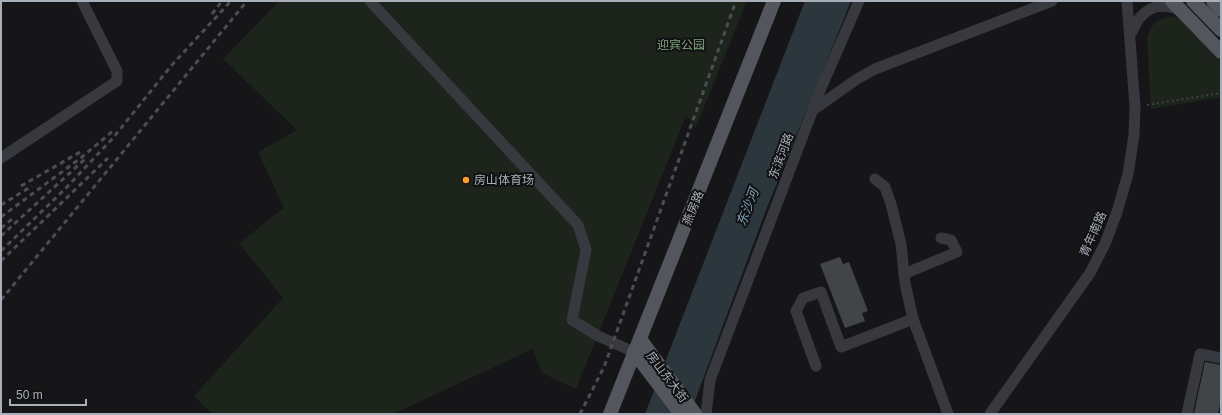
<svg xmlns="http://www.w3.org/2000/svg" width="1222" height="415" viewBox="0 0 1222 415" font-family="Arial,'Noto Sans SC',sans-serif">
<rect width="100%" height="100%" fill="#161618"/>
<g fill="#1c241c">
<path d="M279 1H747L696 127 686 116 576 389 542 373 533 349 393 414H212L194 396 283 298 239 243 284 208 258 152 297 130 223 59Z"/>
<path d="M1175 16 1182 20 1221 62V97L1151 109 1147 38C1151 22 1159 18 1175 16Z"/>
</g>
<path fill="#2c373d" d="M805 1H851L766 210 690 414H645Z"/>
<g fill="#424548">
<path d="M840 257 843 264 849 262 868 311 862 313 865 321 845 328 820 264Z"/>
<path d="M1205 362 1221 365V400L1218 414H1194Z"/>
</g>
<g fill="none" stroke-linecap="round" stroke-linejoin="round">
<path stroke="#3d4045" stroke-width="2" stroke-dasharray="2 3" stroke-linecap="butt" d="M1147 105 1221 93"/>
<g stroke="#37393e" stroke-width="11">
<path d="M370 1 578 225 586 250 572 320 598 336 634 352"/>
<path d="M1132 32C1140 11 1156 0 1179 10"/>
<path d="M813 110 857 79 875 69 1052 1"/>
<path d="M1 158 117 81V71L82 1"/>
<path d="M875 179 885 187 891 204 901 244 905 283 913 319"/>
<path d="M904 274 957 252 951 240 941 238"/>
<path d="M816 366 796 311 803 298 821 292 841 347 913 319 948 414"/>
<path d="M706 414 710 380 821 88 859 1"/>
<path d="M990 414 1090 273 1105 244 1117 212 1128 174 1134 135 1135 107 1127 1"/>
<path d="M1187 414 1200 354 1221 358"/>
</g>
<g stroke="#53565d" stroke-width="14">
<path d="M1172 1 1221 52"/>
<path d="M1193 1 1221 30"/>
<path d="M1213 1 1221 10"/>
<path d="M640 339 695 414"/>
<path d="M634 352 681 414"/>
<path d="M610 414 774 1"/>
</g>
<g stroke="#4a4d53" stroke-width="3" stroke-dasharray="5 4" stroke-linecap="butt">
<path d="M212 14 222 1"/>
<path d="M21 186 82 151"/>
<path d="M1 205 32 186"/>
<path d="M1 217 82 157 114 130"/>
<path d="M1 228 12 219"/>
<path d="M1 236 85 159"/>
<path d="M1 251 65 189 113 138 171 66 231 1"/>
<path d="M1 261 108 158"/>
<path d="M1 300 247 1"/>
<path d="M580 414 604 367 736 1"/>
</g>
</g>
<circle fill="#fa9d2c" stroke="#111113" stroke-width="1.5" cx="466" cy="180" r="4"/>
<g text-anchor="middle" stroke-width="4" stroke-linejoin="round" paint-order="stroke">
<g font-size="12" fill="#80a57e" stroke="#111113">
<text x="681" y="49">迎宾公园</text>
</g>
<g font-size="12" fill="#a8afb9" stroke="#111113">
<text transform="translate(781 156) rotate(-69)" y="4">东滨河路</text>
<text transform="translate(693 208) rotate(-68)" y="4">燕房路</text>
<text transform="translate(1093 234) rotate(-66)" y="4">青年南路</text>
<text transform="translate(667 377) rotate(53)" y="4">房山东大街</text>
</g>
<g font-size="12" fill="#a8afb9" stroke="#111113" text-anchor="start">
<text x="474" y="184">房山体育场</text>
</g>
<g font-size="13" font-style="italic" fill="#7da2b6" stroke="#111113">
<text transform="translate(747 207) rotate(-69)" y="5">东沙河</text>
</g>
</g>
<rect width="1222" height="415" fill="none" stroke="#a8afb9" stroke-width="4"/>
<path d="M10 399v6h76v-6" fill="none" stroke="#a8afb9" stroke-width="2"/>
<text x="16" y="399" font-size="12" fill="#a8afb9" stroke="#111113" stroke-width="3" paint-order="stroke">50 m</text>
</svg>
